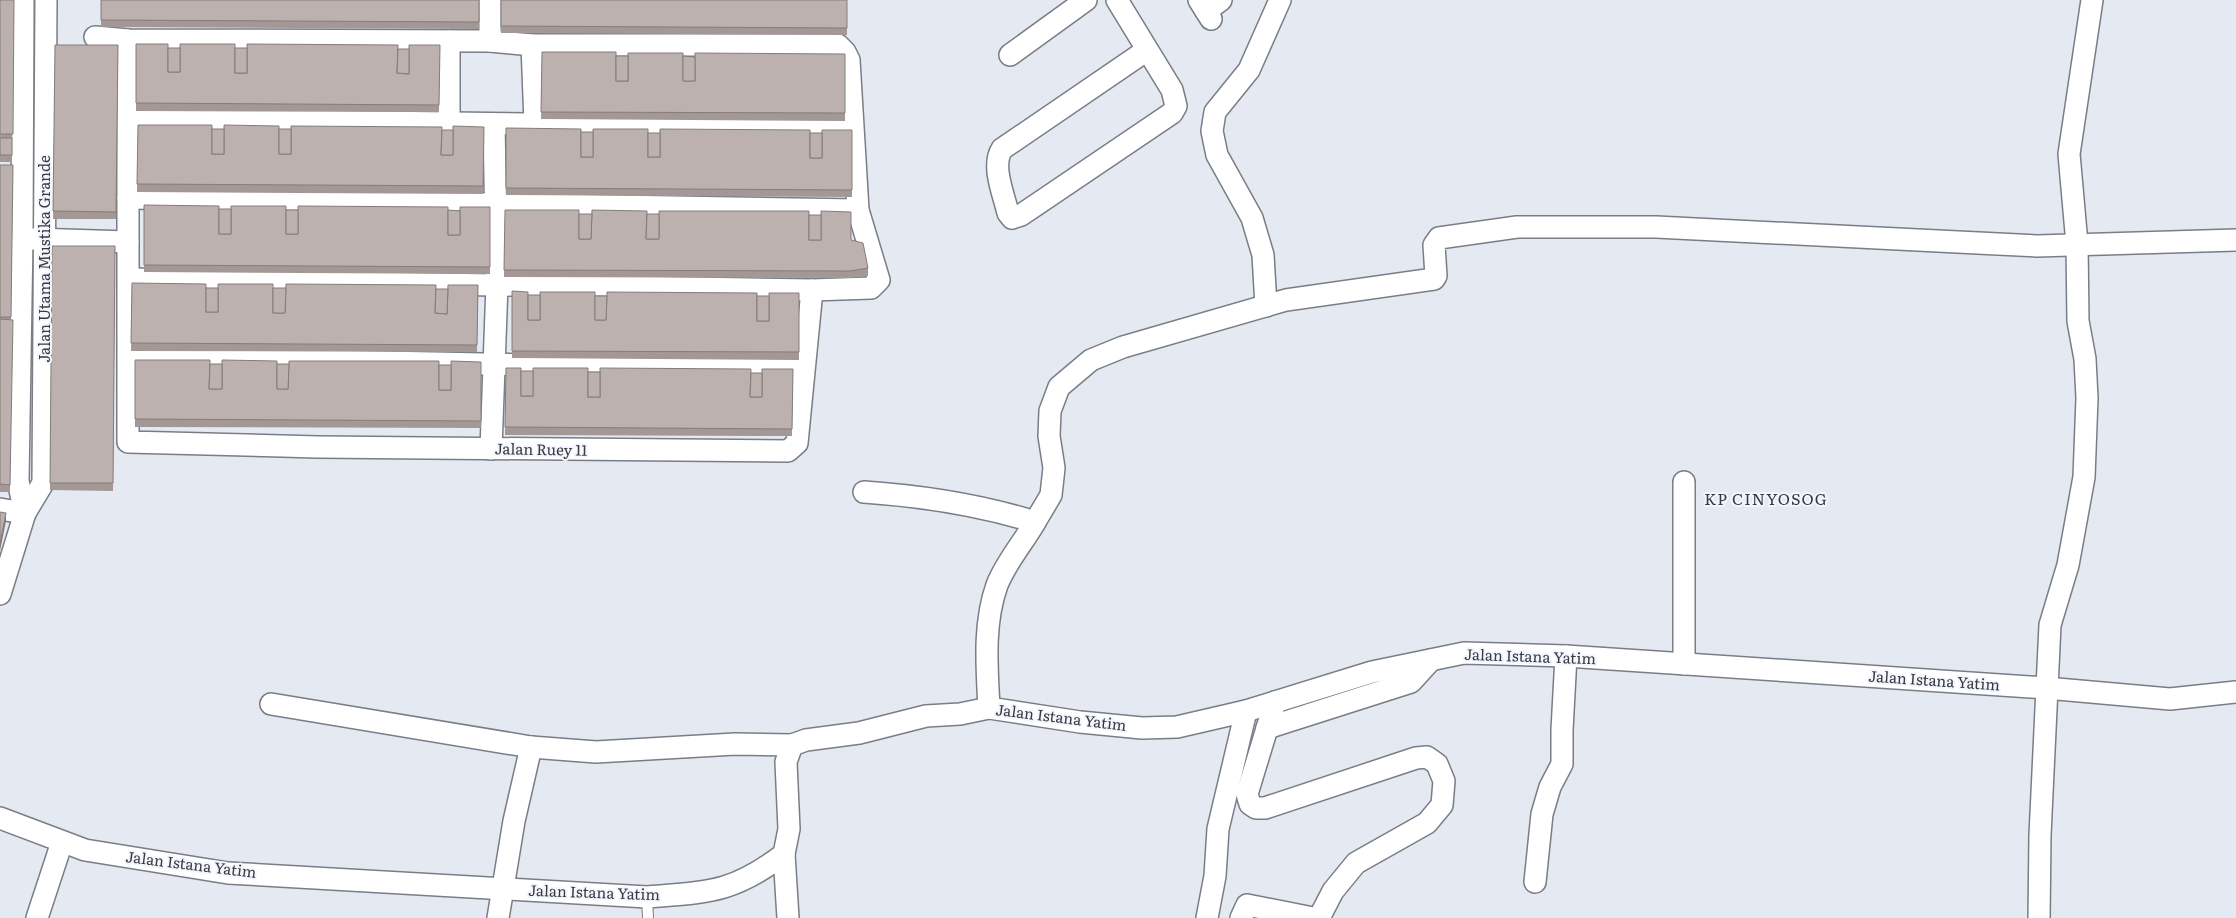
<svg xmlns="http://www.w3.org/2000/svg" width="2236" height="918" viewBox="0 0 2236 918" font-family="Literata,serif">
<rect width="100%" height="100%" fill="#e4e9f2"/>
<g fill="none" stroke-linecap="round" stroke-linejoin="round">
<g stroke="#797d86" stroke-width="12">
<path id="service" d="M647 897 648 918"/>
</g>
<g stroke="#797d86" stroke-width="24">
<g id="minor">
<path d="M23 0 22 238 18 481 25 513"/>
<path d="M1117 0 1172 90 1176 106 1172 113 1021 215 1012 218 1008 213C1004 195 991 166 1002 149L1147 50"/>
<path d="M1199 0 1211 19"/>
<path d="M1206 11 1221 0"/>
<path d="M95 37 128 40 490 41 532 45H838L845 52 849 60 858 210 879 280 871 288 812 290 129 279"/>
<path d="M128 40V442L318 447 788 451 797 443 812 290"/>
<path d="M449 41V121"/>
<path d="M490 41V0"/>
<path d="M532 45 535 123"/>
<path d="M1010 55 1086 0"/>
<path d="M128 119 852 128"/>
<path d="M128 198 858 210"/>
<path d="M33 239 128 242"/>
<path d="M1266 306 1263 255 1252 218 1217 155 1212 131 1215 112 1249 70 1280 0"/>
<path d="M129 357 794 370"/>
<path d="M491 449 497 284 494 124"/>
<path d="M1684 482V664"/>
<path d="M864 492C922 496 980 505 1035 522 1023 543 1006 562 997 585 983 624 987 668 989 708"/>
<path d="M0 509 25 513"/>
<path d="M1035 522 1051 495 1054 468 1049 436 1050 411 1059 387 1091 360 1123 347 1286 300 1434 279 1436 276 1434 245 1439 238 1517 227H1656L2037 246 2236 240"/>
<path d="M0 594 25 513 43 483 46 0"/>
<path d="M1275 702 1247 794 1250 804 1256 808H1265L1416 758 1427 757 1437 764 1444 781 1442 805 1427 823 1356 863 1333 891 1319 918"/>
<path d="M271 704 531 747 596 752 735 744 792 745"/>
<path d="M1267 728 1411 682 1431 660"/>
<path d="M0 818 85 850 228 873 647 897C709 892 733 893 784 854L789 829 786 762 792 745 806 740 859 733 926 716 960 714 989 708 1080 722 1142 728 1177 727 1246 711 1372 672 1464 653 1566 656 2046 688 2170 699 2236 692"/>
<path d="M784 854 788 918"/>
<path d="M1535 882 1542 814 1550 787 1562 764V730L1566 656"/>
<path d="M37 918 62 842"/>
<path d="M498 918 514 821 531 747"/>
<path d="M1207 918 1215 876 1218 829 1246 711"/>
<path d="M1241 918 1247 905 1313 918"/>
<path d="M2039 918 2040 835 2050 625 2068 565 2084 477 2087 398 2085 359 2078 321 2077 244 2069 154 2092 0"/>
</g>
</g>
<use href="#service" stroke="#fff" stroke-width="10"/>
<use href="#minor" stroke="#fff" stroke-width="21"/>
</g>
<g fill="#a39896">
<path d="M0 0H14L12 162H0Z"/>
<path d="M101 0H479V29L101 27Z"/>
<path d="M501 0H847V35L501 33Z"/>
<path d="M136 44 168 48 235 52 409 49 440 45 439 112 136 111Z"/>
<path d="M55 45H118L116 219H53Z"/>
<path d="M542 52 683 60 845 54V121L541 119Z"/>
<path d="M138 125 212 132 279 129 442 134 453 130 484 127 483 194 137 192Z"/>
<path d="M506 128 648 136 810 134 852 130V197L506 195Z"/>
<path d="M0 165H13L11 320 10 492H0Z"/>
<path d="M144 205 219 209 448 211 490 207V274L144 272Z"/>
<path d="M505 210 647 218 809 219 851 240 868 268V276L850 278 504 277Z"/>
<path d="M52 246H115L113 491 50 490Z"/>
<path d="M132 283 273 292 448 289 478 285 477 352 131 351Z"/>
<path d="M512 291 528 295 769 296 799 293V360L512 358Z"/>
<path d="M135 360 277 368 451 365 481 362V428L135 427Z"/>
<path d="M506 368 521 371 762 373 793 369 792 436 505 435Z"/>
</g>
<path fill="#847c7a" d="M6 513V521L0 551V543Z"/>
<g fill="#bdb1af" stroke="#847c7a">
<path d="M0 0H14L13 134H0Z"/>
<path d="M101 0H479V22L101 20Z"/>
<path d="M501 0H847V28L501 26Z"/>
<path d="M136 44H168V72H180V44H235V73H247V44L398 45 397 73 409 74V45H440L439 105 136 103Z"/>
<path d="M55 45H118L116 212 53 211Z"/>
<rect x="168" y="48" width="12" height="24"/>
<rect x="235" y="48" width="12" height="25"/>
<path d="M398 49H409V74L397 73Z"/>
<path d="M542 52H616V81H628V53H683V81H695V53L845 54V113L541 112Z"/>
<rect x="616" y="56" width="12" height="25"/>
<path d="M683 56 695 57V81H683Z"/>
<path d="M138 125H212V154H224V125L279 126V154H291V126L442 127 441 155H453V126L484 127 483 186 137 184Z"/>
<path d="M506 128 581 129V157H593V129H648V157H660V129L810 130V158H822V130H852V190L506 188Z"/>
<rect x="212" y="129" width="12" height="25"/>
<rect x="279" y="129" width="12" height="25"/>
<path d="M442 130H453V155H441Z"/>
<rect x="581" y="132" width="12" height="25"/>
<rect x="648" y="133" width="12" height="24"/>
<rect x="810" y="133" width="12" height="25"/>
<rect x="0" y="138" width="12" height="17"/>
<path d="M0 165H13L11 317H0Z"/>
<path d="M144 205 219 206V234H231V206H286V234H298V206L448 207V235H460V207H490V267L144 265Z"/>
<rect x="219" y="209" width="12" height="25"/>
<rect x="286" y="210" width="12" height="24"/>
<path d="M448 210 460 211V235H448Z"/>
<path d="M505 210H579V239H591L592 210 647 211 646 239H659V211H809V240H821V211L851 212V240L863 243 868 268 850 271 504 270Z"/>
<path d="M579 214H592L591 239H579Z"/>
<path d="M647 214H659V239H646Z"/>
<rect x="809" y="215" width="12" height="25"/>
<path d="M52 246H115L113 483H50Z"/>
<path d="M132 283 206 284V312H218V284H273V313H285L286 284 436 285 435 313 447 314 448 285H478L477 345 131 343Z"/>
<rect x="206" y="288" width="12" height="24"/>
<path d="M273 288H286L285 313H273Z"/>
<path d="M436 289H448L447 314 435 313Z"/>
<path d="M512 291 528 292V320H540V292H595V320H606L607 292 757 293V321H769V293H799V352L512 351Z"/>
<rect x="528" y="295" width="12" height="25"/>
<path d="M595 296H607L606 320H595Z"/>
<rect x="757" y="296" width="12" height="25"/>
<path d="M0 319 13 320 10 485 0 484Z"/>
<path d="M135 360H210L209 389H222V360L277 361V389H288L289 361H439V390H451V361L481 362V421L135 419Z"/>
<path d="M210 364H222V389H209Z"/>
<path d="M277 364H289L288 389H277Z"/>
<rect x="439" y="365" width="12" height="25"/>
<path d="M506 368H521V396H533V368H588V397H600V368L751 369 750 397H762V369H793L792 429 505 427Z"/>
<rect x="521" y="371" width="12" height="25"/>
<rect x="588" y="372" width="12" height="25"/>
<path d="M751 373H762V397H750Z"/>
<path d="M0 512 6 513 0 543Z"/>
</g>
<g text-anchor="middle" stroke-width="4" stroke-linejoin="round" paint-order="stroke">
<g font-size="15" fill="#383a3e" stroke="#f2f6fe">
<text transform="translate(45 259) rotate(-90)" y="5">Jalan Utama Mustika Grande</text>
<text transform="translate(541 450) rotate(1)" y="5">Jalan Ruey 11</text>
<text transform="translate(1530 657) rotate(2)" y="5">Jalan Istana Yatim</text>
<text transform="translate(1934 681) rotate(4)" y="5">Jalan Istana Yatim</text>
<text transform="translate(1061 718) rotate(7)" y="5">Jalan Istana Yatim</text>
<text transform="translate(191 865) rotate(7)" y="5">Jalan Istana Yatim</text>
<text transform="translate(594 893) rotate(2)" y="5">Jalan Istana Yatim</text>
</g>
<g font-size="16" letter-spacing="1" fill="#363940" stroke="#f2f6fe">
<text x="1766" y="505">KP CINYOSOG</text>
</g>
</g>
</svg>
